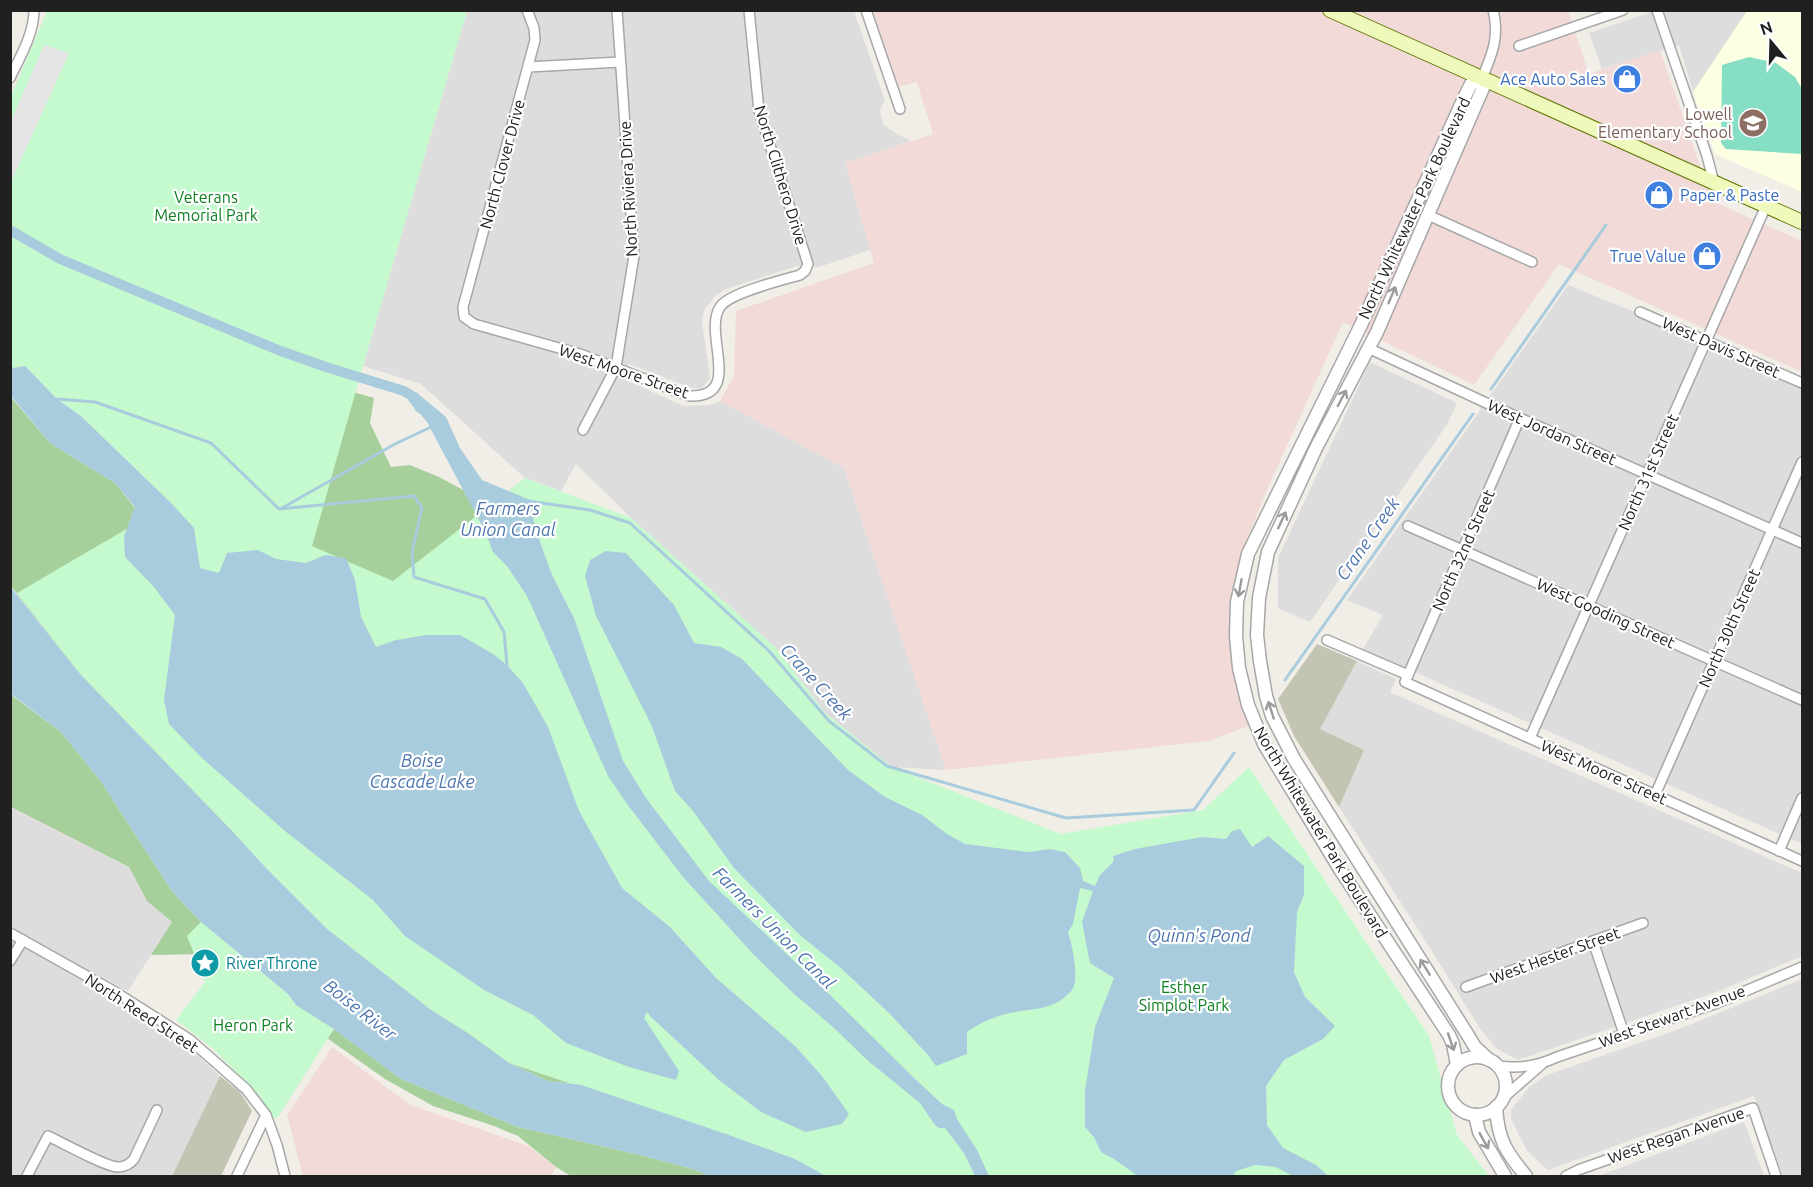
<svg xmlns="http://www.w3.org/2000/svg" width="1813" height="1187" viewBox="0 0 1813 1187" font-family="Ubuntu,sans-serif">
<rect width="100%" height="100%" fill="#f1eee7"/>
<g fill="#dedddd">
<path d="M467 11H854L885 101 880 110 883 124 897 134 911 141 845 163 870 250 819 267 797 266 726 289 715 296 704 311 702 322 710 378 702 388H692L629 364 621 378 684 406 710 405 720 401 844 468 946 770 892 767 825 713 776 648 631 518 576 464 561 491 525 478 421 384 363 366Z"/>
<path d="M1654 11H1747L1693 92 1679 45 1602 69 1589 33Z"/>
<path d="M1568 285 1714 344 1802 385V844L1363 649 1383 615 1347 600Z"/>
<path d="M1370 362 1457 403 1448 423 1310 622 1278 608V558Z"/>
<path d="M1357 661 1396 679 1390 692 1802 873V956L1719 991 1518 1060 1496 1048 1481 1030 1423 937 1339 807 1363 750 1319 730Z"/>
<path d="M10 807 129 867 147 901 172 922 128 991 90 971 82 984 142 1019 181 1040 220 1076 172 1176H11Z"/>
<path d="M1802 979V1176H1783L1754 1096 1548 1170 1527 1151 1511 1119V1110L1529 1087 1547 1075 1682 1028Z"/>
<path d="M1744 1122 1764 1176H1598Z"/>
</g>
<g fill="#f1dad7">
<path d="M873 11H1568L1589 74 1660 50 1712 201 1802 241V372L1559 264 1474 385 1343 322 1266 492 1240 557 1230 632 1236 683 1249 726 1208 741 946 770 844 468 720 401 734 376 736 311 874 263 845 163 933 134 917 82 899 87Z"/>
<path d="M332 1047 410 1105 528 1146 556 1167 551 1176H303L287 1115Z"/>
</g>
<path fill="#fcffe2" d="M1747 11H1802V192L1715 154 1693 92Z"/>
<g fill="#c3c5b2">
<path d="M1317 644 1357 661 1320 729 1364 750 1339 807 1294 736 1278 699Z"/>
<path d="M220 1076 240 1092 252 1111 221 1176H172Z"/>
</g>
<g fill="#a7cf9c">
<path d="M248 362 374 398 370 423 391 467 410 465 439 477 465 491 487 533 581 1085 548 1081 509 1063 431 1010 327 929 80 674 11 586 10 396 50 443 115 483 135 508 124 536 325 555 25 366H11Z"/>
<path d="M10 694 61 732 100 780 172 891 201 922 296 1005 334 1029 401 1079 518 1127 636 1154 693 1169 709 1176H571L556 1167 518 1136 494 1126 433 1106 385 1079 208 954 151 955 172 922 147 901 129 867 11 807Z"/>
</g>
<g fill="#c5f9ce">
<path d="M47 11H467L363 366 312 546 393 581 525 478 631 518 776 648 825 713 892 767 1061 834 1203 810 1249 767 1429 1036 1457 1135 1489 1176H826L795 1159 509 1063 469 1034 431 1010 327 929 267 869 232 831 80 674 17 593 171 503 82 417 57 399 25 366 14 368 11 366V96Z"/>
<path d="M201 922 288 994 296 1005 334 1029 278 1117 273 1119 260 1096 211 1047 176 1020 205 982 187 936Z"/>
</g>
<path fill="#86dec4" d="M1749 57 1776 63 1795 77 1802 89V154L1726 149 1721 143 1722 65Z"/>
<path fill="#e4e4e4" d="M44 45 69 53 12 180H10L11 121Z"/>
<g fill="#a8ccdd">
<path d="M11 366 14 368 25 366 57 399 82 417 172 504 194 528 200 568 219 573 227 553 258 550 276 559 306 563 325 555 346 558 355 580 361 617 376 647 396 640 427 635H460L493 654 507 665 523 683 548 727 579 811 622 888 670 927 716 978 795 1046 822 1076 849 1114 842 1124 806 1132 761 1112 719 1080 651 1017 647 1012 644 1018 679 1071 676 1080 629 1067 566 1043 533 1015 484 990 405 936 373 900 285 831 202 758 169 724 164 700 175 615 154 587 125 557 124 536 135 507 115 483 50 443 11 396Z"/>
<path d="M416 392 446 417 460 448 482 480 530 500 535 528 552 575 574 618 623 761 646 798 709 881 825 990 913 1077 942 1104 954 1110 957 1119 977 1150 989 1176H975L964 1153 945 1128H939L935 1125 920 1103 867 1060 833 1027 792 992 755 956 683 877 627 804 608 776 527 596 507 566 493 552 486 533 427 422 408 400Z"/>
<path d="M606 551 626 553 674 605 694 643 721 647 742 659 848 770 885 797 922 815 947 834 965 844 1029 852 1050 849 1065 852 1080 868 1083 881 1095 886 1100 875 1114 861 1113 856 1135 849 1202 837 1226 839 1232 831 1240 829 1252 847 1268 836 1304 866V895L1297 912 1294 972 1305 997 1335 1026 1323 1039 1284 1060 1266 1086 1267 1125 1283 1148 1316 1165 1328 1176H1293L1276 1167 1255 1165 1236 1171 1233 1176H1138L1114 1159 1101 1152 1094 1137 1085 1127V1091L1095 1027 1114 978 1090 963 1082 922 1093 891 1080 888 1073 924 1068 932C1072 945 1079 976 1073 988 1072 991 1069 993 1067 995 1051 1011 1031 1008 1010 1013 994 1017 981 1022 967 1032V1054L936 1066 928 1055 890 1014 842 969 801 936 734 868 693 811 675 791 651 724 596 616 585 576 590 560Z"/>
<path d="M10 586 80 674 232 831 267 869 327 929 431 1010 469 1034 509 1063 548 1081 581 1085 729 1135 795 1159 826 1176H709L693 1169 636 1154 518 1127 401 1079 334 1029 296 1005 288 994 201 922 172 891 100 780 61 732 11 694Z"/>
</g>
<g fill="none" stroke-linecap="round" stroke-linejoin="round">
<g stroke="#a8ccdd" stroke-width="3">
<path d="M1491 389 1606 225"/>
<path d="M57 399 95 402 211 443 279 509 414 496 422 508 412 552 414 577 485 599 504 632 507 665"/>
<path d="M528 501 590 510 630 523 769 651 829 721 887 766 1066 818 1194 810 1234 753"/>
<path d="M282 508 395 444 431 427"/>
<path d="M1285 680 1473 414"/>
</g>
<path stroke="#a8ccdd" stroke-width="10" d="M10 230 60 259 278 350 326 367 404 391 412 396 420 408"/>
<g stroke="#a7a7a7" stroke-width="12">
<g id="minor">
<path d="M527 10 534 28 535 40 463 307 464 317 474 324 580 354 689 396C745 398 702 334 720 307 729 293 782 280 800 275L805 271 808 264 759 111 749 10"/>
<path d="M866 10 900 109"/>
<path d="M1657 10 1707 156 1714 183"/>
<path d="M1519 46 1623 10"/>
<path d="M528 67 620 62"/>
<path d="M10 78C20 57 34 34 34 10"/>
<path d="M1482 78C1492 55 1500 36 1493 10"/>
<path d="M1428 215 1532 262"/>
<path d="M1640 312 1802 383"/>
<path d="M1368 348 1495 407 1802 543"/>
<path d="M1520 418 1405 682 1802 861"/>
<path d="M583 430 616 367 634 256 617 10"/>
<path d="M1408 526 1802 700"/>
<path d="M1327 640 1408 675"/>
<path d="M1530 738 1766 206"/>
<path d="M1655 795 1802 462"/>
<path d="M1779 851 1802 798"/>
<path d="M10 933 117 993 189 1039 246 1089 266 1115 277 1145 285 1176"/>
<path d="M1593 941 1624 1034"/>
<path d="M10 961 23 940"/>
<path d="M1466 987 1643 923"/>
<path d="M1498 1066C1519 1069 1538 1066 1557 1057L1717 1003 1802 967"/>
<path d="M1503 1098 1542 1064"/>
<path d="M27 1176 48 1136C61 1142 106 1167 118 1167 125 1167 130 1164 134 1159L157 1110"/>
<path d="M237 1176 266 1115"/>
<path d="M1566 1176 1578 1170 1753 1108 1776 1176"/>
</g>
</g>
<g stroke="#a7a7a7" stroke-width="15">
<g id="tertiary">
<circle cx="1477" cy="1086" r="29"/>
<path d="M1457 1065 1453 1044 1449 1035 1341 871 1264 744 1248 705 1239 668 1236 636 1237 602 1248 554 1361 325 1464 98 1471 84 1482 78 1483 88 1377 332 1316 448 1268 552 1259 598 1257 635 1260 661 1266 696 1272 716 1294 759 1469 1037 1475 1047 1489 1060"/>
<path d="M1496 1107C1498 1140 1506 1152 1526 1176"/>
<path d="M1475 1115 1479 1132 1505 1176"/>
</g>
</g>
<g stroke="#627806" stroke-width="16">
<path id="secondary" d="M1330 10 1802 222"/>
</g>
<use href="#minor" stroke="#fff" stroke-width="9"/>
<use href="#tertiary" stroke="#fff" stroke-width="12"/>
<use href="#secondary" stroke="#f0f9bc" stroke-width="14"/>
</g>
<defs><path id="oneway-shaft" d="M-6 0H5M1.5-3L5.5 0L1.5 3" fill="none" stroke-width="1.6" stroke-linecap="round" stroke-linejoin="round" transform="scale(1.5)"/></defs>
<g stroke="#9b9b9b">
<use href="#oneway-shaft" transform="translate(1392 295) rotate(-67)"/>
<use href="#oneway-shaft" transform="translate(1342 398) rotate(-62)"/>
<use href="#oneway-shaft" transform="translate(1282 520) rotate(-65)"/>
<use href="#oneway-shaft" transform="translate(1240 588) rotate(100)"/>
<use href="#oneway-shaft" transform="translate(1271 710) rotate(-108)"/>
<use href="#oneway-shaft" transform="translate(1425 967) rotate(-122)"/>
<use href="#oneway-shaft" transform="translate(1451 1042) rotate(71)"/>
<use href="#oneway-shaft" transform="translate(1484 1141) rotate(61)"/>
</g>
<defs>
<g id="shop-disc" transform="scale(1.5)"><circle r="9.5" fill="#3f7fe0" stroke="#fff"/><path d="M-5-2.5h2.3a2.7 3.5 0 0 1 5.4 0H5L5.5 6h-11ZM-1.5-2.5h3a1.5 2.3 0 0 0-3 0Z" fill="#fff"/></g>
<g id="school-disc" transform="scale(1.5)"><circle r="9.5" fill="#8d6e63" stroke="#fff"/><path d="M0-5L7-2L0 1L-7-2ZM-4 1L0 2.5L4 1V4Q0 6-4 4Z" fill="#fff"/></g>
<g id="sight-disc" transform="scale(1.5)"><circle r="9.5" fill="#0f9aa8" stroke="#fff"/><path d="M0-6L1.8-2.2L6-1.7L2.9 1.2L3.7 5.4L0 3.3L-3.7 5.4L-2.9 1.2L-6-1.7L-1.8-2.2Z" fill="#fff"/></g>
</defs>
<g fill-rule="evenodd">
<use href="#shop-disc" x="1627" y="79"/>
<use href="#school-disc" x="1753" y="123"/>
<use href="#shop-disc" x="1659" y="195"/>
<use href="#shop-disc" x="1707" y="256"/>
<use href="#sight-disc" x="205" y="963"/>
</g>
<g text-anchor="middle" stroke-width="4.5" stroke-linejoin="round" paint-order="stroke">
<g font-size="16" fill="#366cbe" stroke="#fff" text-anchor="end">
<text x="1606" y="85">Ace Auto Sales</text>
<text x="1680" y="201" text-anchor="start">Paper &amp; Paste</text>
<text x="1686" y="262">True Value</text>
</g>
<g font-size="16" fill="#785e54" stroke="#fff" text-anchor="end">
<text x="1732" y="120">Lowell<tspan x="1732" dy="18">Elementary School</tspan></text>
</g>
<g font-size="16" fill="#202020" stroke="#fff">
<text transform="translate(502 164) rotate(-75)" y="6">North Clover Drive</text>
<text transform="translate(781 175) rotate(73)" y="6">North Clithero Drive</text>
<text transform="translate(628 189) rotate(-93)" y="6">North Riviera Drive</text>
<text transform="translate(1414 208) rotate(-65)" y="6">North Whitewater Park Boulevard</text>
<text transform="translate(1721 347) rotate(24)" y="6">West Davis Street</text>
<text transform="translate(624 371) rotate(19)" y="6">West Moore Street</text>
<text transform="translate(1552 432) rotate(24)" y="6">West Jordan Street</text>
<text transform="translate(1648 472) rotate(-66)" y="6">North 31st Street</text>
<text transform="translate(1463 550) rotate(-66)" y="6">North 32nd Street</text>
<text transform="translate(1606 613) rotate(24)" y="6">West Gooding Street</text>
<text transform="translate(1729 628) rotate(-66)" y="6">North 30th Street</text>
<text transform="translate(1604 772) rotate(24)" y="6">West Moore Street</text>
<text transform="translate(1321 832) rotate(59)" y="6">North Whitewater Park Boulevard</text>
<text transform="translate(1555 955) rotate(-20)" y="6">West Hester Street</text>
<text transform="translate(142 1013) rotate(33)" y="6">North Reed Street</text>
<text transform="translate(1672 1016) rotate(-20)" y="6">West Stewart Avenue</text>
<text transform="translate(1676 1135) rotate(-19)" y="6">West Regan Avenue</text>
</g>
<g font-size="16" fill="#0d7f21" stroke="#fff">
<text x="206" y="203">Veterans<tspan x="206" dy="18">Memorial Park</tspan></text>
<text x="1184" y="993">Esther<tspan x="1184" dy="18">Simplot Park</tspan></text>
<text x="253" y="1031">Heron Park</text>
</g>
<g font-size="16" fill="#0d838f" stroke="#fff" text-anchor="start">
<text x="226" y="969">River Throne</text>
</g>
<g font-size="18" font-style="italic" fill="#4d75b0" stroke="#fff">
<text x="508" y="515">Farmers<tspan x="508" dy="21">Union Canal</tspan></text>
<text transform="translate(1368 539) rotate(-55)" y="6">Crane Creek</text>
<text transform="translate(816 682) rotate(48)" y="6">Crane Creek</text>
<text x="422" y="767">Boise<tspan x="422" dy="21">Cascade Lake</tspan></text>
<text transform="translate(774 928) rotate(45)" y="6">Farmers Union Canal</text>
<text x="1199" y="942">Quinn's Pond</text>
<text transform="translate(360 1010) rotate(38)" y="6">Boise River</text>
</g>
</g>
<rect width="1813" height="1187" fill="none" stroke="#202020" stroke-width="24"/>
<g transform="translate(1771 42) rotate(341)" stroke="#ffffff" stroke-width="4.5" paint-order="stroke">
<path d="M0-4.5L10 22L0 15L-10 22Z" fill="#202020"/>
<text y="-9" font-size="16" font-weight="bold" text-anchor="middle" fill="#202020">N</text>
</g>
</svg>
